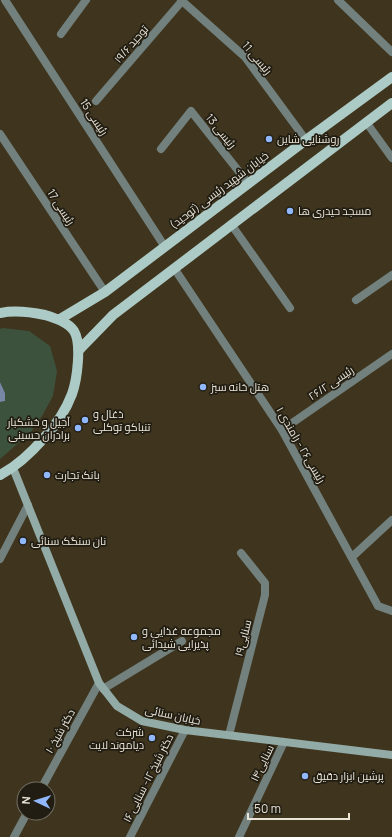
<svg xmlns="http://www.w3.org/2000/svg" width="392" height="837" viewBox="0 0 392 837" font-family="Manrope,Cairo,sans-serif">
<rect width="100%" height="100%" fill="#3f351e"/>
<path fill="#3d523d" d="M3 328 29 331 50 346 57 371 53 396 42 416 31 432 0 459V402L5 401V393L0 382V329Z"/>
<path fill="#7787a5" d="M0 382 5 393V401L0 402Z"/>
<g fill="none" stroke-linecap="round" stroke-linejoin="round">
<g stroke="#72817e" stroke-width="8">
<path d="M5 0 165 247"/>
<path d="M181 0 245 57 306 140"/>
<path d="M338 0 392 52"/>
<path d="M61 34 86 0"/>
<path d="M96 101 182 1"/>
<path d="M366 122 392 158"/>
<path d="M0 134 105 292"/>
<path d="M161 149 191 111 248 183"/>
<path d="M231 224 290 308"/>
<path d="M174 268 282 430 378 606 392 611"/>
<path d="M356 300 392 275"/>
<path d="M282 430 392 354"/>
<path d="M352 557 392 520"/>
<path d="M0 559 28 505"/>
<path d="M103 689 182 641"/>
<path d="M229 735 265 595V583L241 553"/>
<path d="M41 789 99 683"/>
<path d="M14 837 27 813"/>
<path d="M130 837 185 730"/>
<path d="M239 837 284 742"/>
</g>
<path stroke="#93aba7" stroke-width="8" d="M13 468 99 683 117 706 142 721 185 730 392 755"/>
<g stroke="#adcbc6" stroke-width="10">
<path d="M0 313C14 310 31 312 45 315 55 318 68 322 74 331 82 344 77 380 72 394 66 410 55 426 44 438 31 453 17 466 0 475"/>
<path d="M60 319 105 292 306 140 392 77"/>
<path d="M79 350 113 315 392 103"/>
</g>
</g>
<g fill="#91b8fd" stroke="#211d13" stroke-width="1.5">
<circle cx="269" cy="139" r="4"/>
<circle cx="290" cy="211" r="4"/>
<circle cx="203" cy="387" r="4"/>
<circle cx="85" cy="420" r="4"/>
<circle cx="78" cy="428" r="4"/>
<circle cx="47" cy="475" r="4"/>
<circle cx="23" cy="541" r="4"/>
<circle cx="134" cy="637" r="4"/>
<circle cx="152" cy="738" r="4"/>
<circle cx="305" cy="776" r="4"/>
</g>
<g text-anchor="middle" stroke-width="3.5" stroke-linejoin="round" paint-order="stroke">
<g font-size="11" fill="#eae5d7" stroke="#211d13">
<text transform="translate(131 44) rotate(-49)" y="4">توحید ۱۹/۶</text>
<text transform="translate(257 58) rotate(50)" y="4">رئیسی 11</text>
<text transform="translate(94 117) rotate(57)" y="4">رئیسی 15</text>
<text transform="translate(221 131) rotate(51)" y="4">رئیسی 13</text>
<text transform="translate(219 190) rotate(-37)" y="4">خیابان شهید رئیسی (توحید)</text>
<text transform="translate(61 207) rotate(57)" y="4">رئیسی 17</text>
<text transform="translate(331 383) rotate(-34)" y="4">رئیسی ۲۶/۲</text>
<text transform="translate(301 445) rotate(60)" y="4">رئیسی۲۶ - رامندی ۱</text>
<text transform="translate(243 638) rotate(-75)" y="4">سنایی۱۹</text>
<text transform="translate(173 715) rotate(12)" y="4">خیابان سنائی</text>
<text transform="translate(60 731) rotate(-61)" y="4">دکتر شیخ ۱۰</text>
<text transform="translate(262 763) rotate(-64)" y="4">سنایی۱۴</text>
<text transform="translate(148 778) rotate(-63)" y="4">دکتر شیخ ۱۲- سنایی ۱۶</text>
</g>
<g font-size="11" fill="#eae5d7" stroke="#211d13" text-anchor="start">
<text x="277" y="143">روشنایی شاین</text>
<text x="298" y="215">مسجد حیدری ها</text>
<text x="211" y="391">هتل خانه سبز</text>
<text x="93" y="418">ذغال و<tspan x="93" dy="13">تنباکو توکلی</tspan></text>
<text x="70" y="426" text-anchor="end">آجیل و خشکبار<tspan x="70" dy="13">برادران حسینی</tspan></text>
<text x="55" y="479">بانک تجارت</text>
<text x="31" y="545">نان سنگک سنائی</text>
<text x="142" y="635">مجموعه غذایی و<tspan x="142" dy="13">پذیرایی شیدائی</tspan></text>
<text x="144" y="736" text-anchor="end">شرکت<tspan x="144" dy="13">دیاموند لایت</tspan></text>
<text x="313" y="780">پرشین ابزار دقیق</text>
</g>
</g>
<g transform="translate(36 801) rotate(274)"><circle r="19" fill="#211d13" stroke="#716d61"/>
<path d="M0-3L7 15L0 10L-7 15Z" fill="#91b8fd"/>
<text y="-6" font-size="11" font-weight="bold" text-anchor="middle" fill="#eae5d7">N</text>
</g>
<path d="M248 813v6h101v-6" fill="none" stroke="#eae5d7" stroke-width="2"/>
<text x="254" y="813" font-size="12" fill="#eae5d7" stroke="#211d13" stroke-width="3" paint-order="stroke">50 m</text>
</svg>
